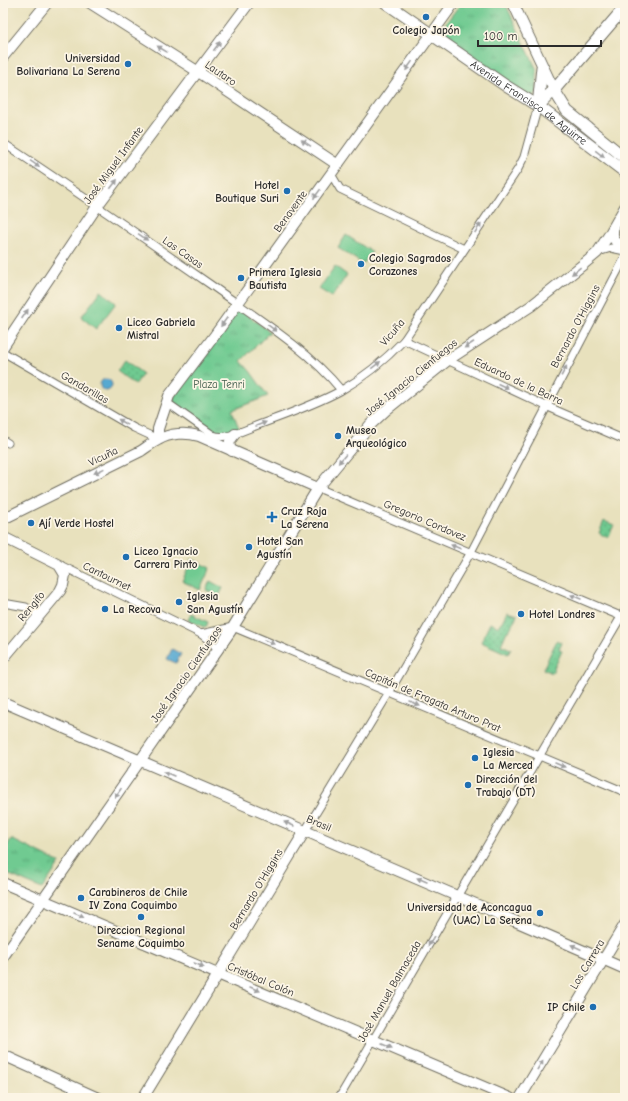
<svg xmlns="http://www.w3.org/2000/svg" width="628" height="1101" viewBox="0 0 628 1101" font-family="'Comic Neue',sans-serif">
<defs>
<pattern id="grass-dots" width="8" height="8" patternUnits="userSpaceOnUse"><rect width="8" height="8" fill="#6fca91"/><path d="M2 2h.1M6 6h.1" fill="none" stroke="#5ba477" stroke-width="1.8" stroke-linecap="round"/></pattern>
<pattern id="park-tufts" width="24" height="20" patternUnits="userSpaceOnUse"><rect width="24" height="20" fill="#6fca91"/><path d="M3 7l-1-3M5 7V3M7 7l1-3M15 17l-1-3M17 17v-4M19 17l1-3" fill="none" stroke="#5ba477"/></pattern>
</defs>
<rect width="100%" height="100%" fill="#fcf5e5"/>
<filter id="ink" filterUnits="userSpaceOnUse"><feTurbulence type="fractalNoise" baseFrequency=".025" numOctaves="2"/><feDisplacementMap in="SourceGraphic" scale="8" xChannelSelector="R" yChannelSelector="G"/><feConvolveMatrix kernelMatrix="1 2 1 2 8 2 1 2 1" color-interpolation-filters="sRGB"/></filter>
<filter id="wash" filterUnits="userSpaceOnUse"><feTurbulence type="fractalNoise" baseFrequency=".012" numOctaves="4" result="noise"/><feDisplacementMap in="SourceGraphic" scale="16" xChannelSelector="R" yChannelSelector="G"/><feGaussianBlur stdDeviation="0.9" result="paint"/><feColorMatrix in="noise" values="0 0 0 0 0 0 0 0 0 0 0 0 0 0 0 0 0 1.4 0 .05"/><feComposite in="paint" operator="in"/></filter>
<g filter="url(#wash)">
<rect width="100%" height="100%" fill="#e8e1bd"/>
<g fill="url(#grass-dots)" stroke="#4d7a5e">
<path d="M125 360 143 374 135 385 117 371Z"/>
<path d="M604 521 614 525 608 538 599 533Z"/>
<path d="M507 612 517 615 509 631H507L501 645 511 649 508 654 481 642 490 623 499 627Z"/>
<path d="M557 640 562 643 559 650 562 651 552 673 543 669Z"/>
</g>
<g fill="url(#park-tufts)" stroke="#4d7a5e">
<path d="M461 3H505L537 70V92L532 97 527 96 441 37 442 28Z"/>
<path d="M238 308 270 332 241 361 250 371 268 396 232 410 239 428 218 434 175 405 173 401 174 396Z"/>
<path d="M11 839 60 863 42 889 3 872V853Z"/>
</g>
<g fill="#6fca91" stroke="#4d7a5e">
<path d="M346 235 372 252 363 264 338 248Z"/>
<path d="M335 266 347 275 332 297 319 289Z"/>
<path d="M101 291 116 303 96 329 81 317Z"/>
<path d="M192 559 210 568 200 590 182 581Z"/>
<path d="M210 581 223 588 219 596 206 590Z"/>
<path d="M191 614 208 622 206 627H204L188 620Z"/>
</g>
<g fill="#56a9d1" stroke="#406a7e">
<circle cx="106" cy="385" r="6"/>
<path d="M172 649 181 654 176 663 167 659Z"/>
</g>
</g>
<g filter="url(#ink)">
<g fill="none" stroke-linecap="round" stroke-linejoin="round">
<g stroke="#6d6b5e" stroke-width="9">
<g id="street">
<path d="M3 143C73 189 142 237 211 285 254 316 308 349 341 390"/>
<path d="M331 174 340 189 464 249"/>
<path d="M598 252 611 248 625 251"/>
<path d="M404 340 546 406 625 440"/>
<path d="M3 352 134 428 158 439"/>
<path d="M166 402 213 435C221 438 227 436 235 434 269 420 307 409 340 391 363 378 386 359 404 340L518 169 524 157 538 106"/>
<path d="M3 440 8 443"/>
<path d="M318 488 625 618"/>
<path d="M60 565 201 634 211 642 218 649"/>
<path d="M3 603 26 607 39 615"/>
<path d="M201 634 233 627 625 792"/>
<path d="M305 831 389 693 471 552 625 257"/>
<path d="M69 1098 76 1088"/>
<path d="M339 1098 625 610"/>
</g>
</g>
<g stroke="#6d6b5e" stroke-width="12">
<g id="secondary">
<path d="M90 3 197 71 338 165"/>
<path d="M513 3 554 90"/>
<path d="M3 57 47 3"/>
<path d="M614 227C611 237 614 244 625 245"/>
<path d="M3 347 98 205 249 3"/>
<path d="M158 439V429L169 396 215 335 454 3"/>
<path d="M232 451C227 444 230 440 235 434"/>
<path d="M3 519 141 451C147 447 152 443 158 440 170 433 186 432 199 436L318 488"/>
<path d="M3 537 59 565 65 575 63 585 60 591 3 659"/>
<path d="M3 702C210 791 418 878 625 969"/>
<path d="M3 883 510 1098"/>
<path d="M3 957 230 632 318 488 370 425 386 410 448 360 531 306 585 263 597 253 609 235 625 207"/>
<path d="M3 1055 98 1098"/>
<path d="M143 1098 305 831"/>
<path d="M520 1098 625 924"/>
</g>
</g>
<g stroke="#6d6b5e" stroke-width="13">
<g id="primary">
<path id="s1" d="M386 3 506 86 538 106 625 172"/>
<path d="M554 90 567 111 625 158"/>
<path d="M538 106 554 90 625 7"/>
<path d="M538 106 542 67"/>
</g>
</g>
<use href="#street" stroke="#fff" stroke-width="7"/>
<use href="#secondary" stroke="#fff" stroke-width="10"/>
<use href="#primary" stroke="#fff" stroke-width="11"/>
</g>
<defs><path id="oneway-solid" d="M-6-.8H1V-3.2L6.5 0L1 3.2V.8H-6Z"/></defs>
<g fill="#a0a0a0">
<use href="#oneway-solid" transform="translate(217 46) rotate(-53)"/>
<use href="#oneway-solid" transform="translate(162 49) rotate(-148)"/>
<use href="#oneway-solid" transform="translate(409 66) rotate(125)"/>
<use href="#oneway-solid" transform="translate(306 143) rotate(-146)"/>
<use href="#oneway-solid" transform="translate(600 154) rotate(37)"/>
<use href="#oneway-solid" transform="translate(35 164) rotate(34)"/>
<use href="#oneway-solid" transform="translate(114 184) rotate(-53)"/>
<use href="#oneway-solid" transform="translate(317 194) rotate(126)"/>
<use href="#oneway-solid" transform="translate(478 228) rotate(-56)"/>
<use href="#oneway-solid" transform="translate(143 237) rotate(35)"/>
<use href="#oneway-solid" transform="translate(576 271) rotate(141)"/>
<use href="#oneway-solid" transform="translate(25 314) rotate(-56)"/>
<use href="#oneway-solid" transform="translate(224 322) rotate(125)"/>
<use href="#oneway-solid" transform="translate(272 328) rotate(36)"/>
<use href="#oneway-solid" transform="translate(469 345) rotate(147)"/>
<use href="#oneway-solid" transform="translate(376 365) rotate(-38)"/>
<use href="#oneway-solid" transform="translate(564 371) rotate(-62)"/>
<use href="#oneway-solid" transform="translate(503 386) rotate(25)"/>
<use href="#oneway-solid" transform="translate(123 422) rotate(-150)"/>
<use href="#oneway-solid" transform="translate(261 424) rotate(-21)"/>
<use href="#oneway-solid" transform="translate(342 459) rotate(130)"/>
<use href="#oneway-solid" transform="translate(99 471) rotate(154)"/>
<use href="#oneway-solid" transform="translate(456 547) rotate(-157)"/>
<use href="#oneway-solid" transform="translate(576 597) rotate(-157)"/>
<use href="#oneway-solid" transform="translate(269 642) rotate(23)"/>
<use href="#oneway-solid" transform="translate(415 704) rotate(23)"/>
<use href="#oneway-solid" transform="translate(560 765) rotate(23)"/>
<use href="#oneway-solid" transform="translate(169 774) rotate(-157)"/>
<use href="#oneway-solid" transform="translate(118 793) rotate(125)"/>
<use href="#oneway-solid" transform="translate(289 824) rotate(-157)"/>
<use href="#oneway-solid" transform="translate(422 880) rotate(-157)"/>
<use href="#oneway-solid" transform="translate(79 915) rotate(23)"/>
<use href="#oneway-solid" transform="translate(431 941) rotate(120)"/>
<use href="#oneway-solid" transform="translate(576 947) rotate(-156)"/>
<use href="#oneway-solid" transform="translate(199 965) rotate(23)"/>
<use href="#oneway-solid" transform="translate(255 989) rotate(23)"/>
<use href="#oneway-solid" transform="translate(387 1046) rotate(23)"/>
<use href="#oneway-solid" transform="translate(540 1065) rotate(-59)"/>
</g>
</g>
<g fill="#1f6fb2" stroke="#fcf5e5" stroke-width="1.5">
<circle cx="426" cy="17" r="4"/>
<circle cx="128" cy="64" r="4"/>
<circle cx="287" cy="191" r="4"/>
<circle cx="361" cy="264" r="4"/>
<circle cx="241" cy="278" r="4"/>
<circle cx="119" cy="328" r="4"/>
<circle cx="338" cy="436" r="4"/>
<path d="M270 511h4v4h4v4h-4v4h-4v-4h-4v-4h4z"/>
<circle cx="31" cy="523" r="4"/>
<circle cx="249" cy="547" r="4"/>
<circle cx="126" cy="557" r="4"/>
<circle cx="179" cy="602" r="4"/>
<circle cx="105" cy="609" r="4"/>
<circle cx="521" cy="614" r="4"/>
<circle cx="475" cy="758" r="4"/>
<circle cx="468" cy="785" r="4"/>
<circle cx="81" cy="898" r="4"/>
<circle cx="540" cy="913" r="4"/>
<circle cx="141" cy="917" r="4"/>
<circle cx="593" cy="1007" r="4"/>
</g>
<g text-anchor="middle" stroke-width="3.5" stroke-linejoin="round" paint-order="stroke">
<g font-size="11" font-weight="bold" fill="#2b2b2b" stroke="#fcf5e5" text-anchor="start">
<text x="426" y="34" text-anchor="middle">Colegio Japón</text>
<text x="120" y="62" text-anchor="end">Universidad<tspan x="120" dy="13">Bolivariana La Serena</tspan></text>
<text x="279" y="189" text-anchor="end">Hotel<tspan x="279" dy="13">Boutique Suri</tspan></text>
<text x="369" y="262">Colegio Sagrados<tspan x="369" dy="13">Corazones</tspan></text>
<text x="249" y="276">Primera Iglesia<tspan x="249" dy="13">Bautista</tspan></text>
<text x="127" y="326">Liceo Gabriela<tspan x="127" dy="13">Mistral</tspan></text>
<text x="346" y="434">Museo<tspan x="346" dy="13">Arqueológico</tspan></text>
<text x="281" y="515">Cruz Roja<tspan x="281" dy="13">La Serena</tspan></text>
<text x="39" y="527">Ají Verde Hostel</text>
<text x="257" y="545">Hotel San<tspan x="257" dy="13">Agustín</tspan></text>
<text x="134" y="555">Liceo Ignacio<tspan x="134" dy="13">Carrera Pinto</tspan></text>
<text x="187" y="600">Iglesia<tspan x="187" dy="13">San Agustín</tspan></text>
<text x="113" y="613">La Recova</text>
<text x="529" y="618">Hotel Londres</text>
<text x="483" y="756">Iglesia<tspan x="483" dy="13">La Merced</tspan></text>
<text x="476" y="783">Dirección del<tspan x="476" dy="13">Trabajo (DT)</tspan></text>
<text x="89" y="896">Carabineros de Chile<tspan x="89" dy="13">IV Zona Coquimbo</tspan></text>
<text x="532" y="911" text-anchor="end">Universidad de Aconcagua<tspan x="532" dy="13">(UAC) La Serena</tspan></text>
<text x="141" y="934" text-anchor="middle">Direccion Regional<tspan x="141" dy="13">Sename Coquimbo</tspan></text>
<text x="585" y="1011" text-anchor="end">IP Chile</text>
</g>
<g font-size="11" fill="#2b2b2b" stroke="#fcf5e5">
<text transform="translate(221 73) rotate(34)" y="4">Lautaro</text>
<text dy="4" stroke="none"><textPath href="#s1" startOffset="174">Avenida Francisco de Aguirre</textPath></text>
<text transform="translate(113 165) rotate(-54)" y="4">José Miguel Infante</text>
<text transform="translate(290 211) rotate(-54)" y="4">Benavente</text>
<text transform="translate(183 252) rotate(35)" y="4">Las Casas</text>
<text transform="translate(575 326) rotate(-62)" y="4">Bernardo O'Higgins</text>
<text transform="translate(392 332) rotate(-50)" y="4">Vicuña</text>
<text transform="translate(411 377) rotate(-39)" y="4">José Ignacio Cienfuegos</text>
<text transform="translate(519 381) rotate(25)" y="4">Eduardo de la Barra</text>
<text transform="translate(85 387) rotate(30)" y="4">Gandarillas</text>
<text transform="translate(103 456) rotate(-26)" y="4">Vicuña</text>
<text transform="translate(425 520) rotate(23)" y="4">Gregorio Cordovez</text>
<text transform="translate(107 576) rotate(26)" y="4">Cantournet</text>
<text transform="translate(31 606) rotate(-50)" y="4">Rengifo</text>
<text transform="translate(186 674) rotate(-55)" y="4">José Ignacio Cienfuegos</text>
<text transform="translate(433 700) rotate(23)" y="4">Capitán de Fragata Arturo Prat</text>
<text transform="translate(319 823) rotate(23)" y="4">Brasil</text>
<text transform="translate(256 889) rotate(-59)" y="4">Bernardo O'Higgins</text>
<text transform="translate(587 964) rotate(-59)" y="4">Los Carrera</text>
<text transform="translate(261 979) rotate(23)" y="4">Cristóbal Colón</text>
<text transform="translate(389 991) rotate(-60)" y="4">José Manuel Balmaceda</text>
</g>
<g font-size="11" fill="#3f5b4a" stroke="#fcf5e5">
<text x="219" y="388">Plaza Tenri</text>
</g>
</g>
<rect width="628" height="1101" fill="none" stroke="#fcf5e5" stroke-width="16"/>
<path d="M478 40v6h123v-6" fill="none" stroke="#2b2b2b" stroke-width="2"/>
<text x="484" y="40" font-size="12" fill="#2b2b2b" stroke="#fcf5e5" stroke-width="3" paint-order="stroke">100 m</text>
</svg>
